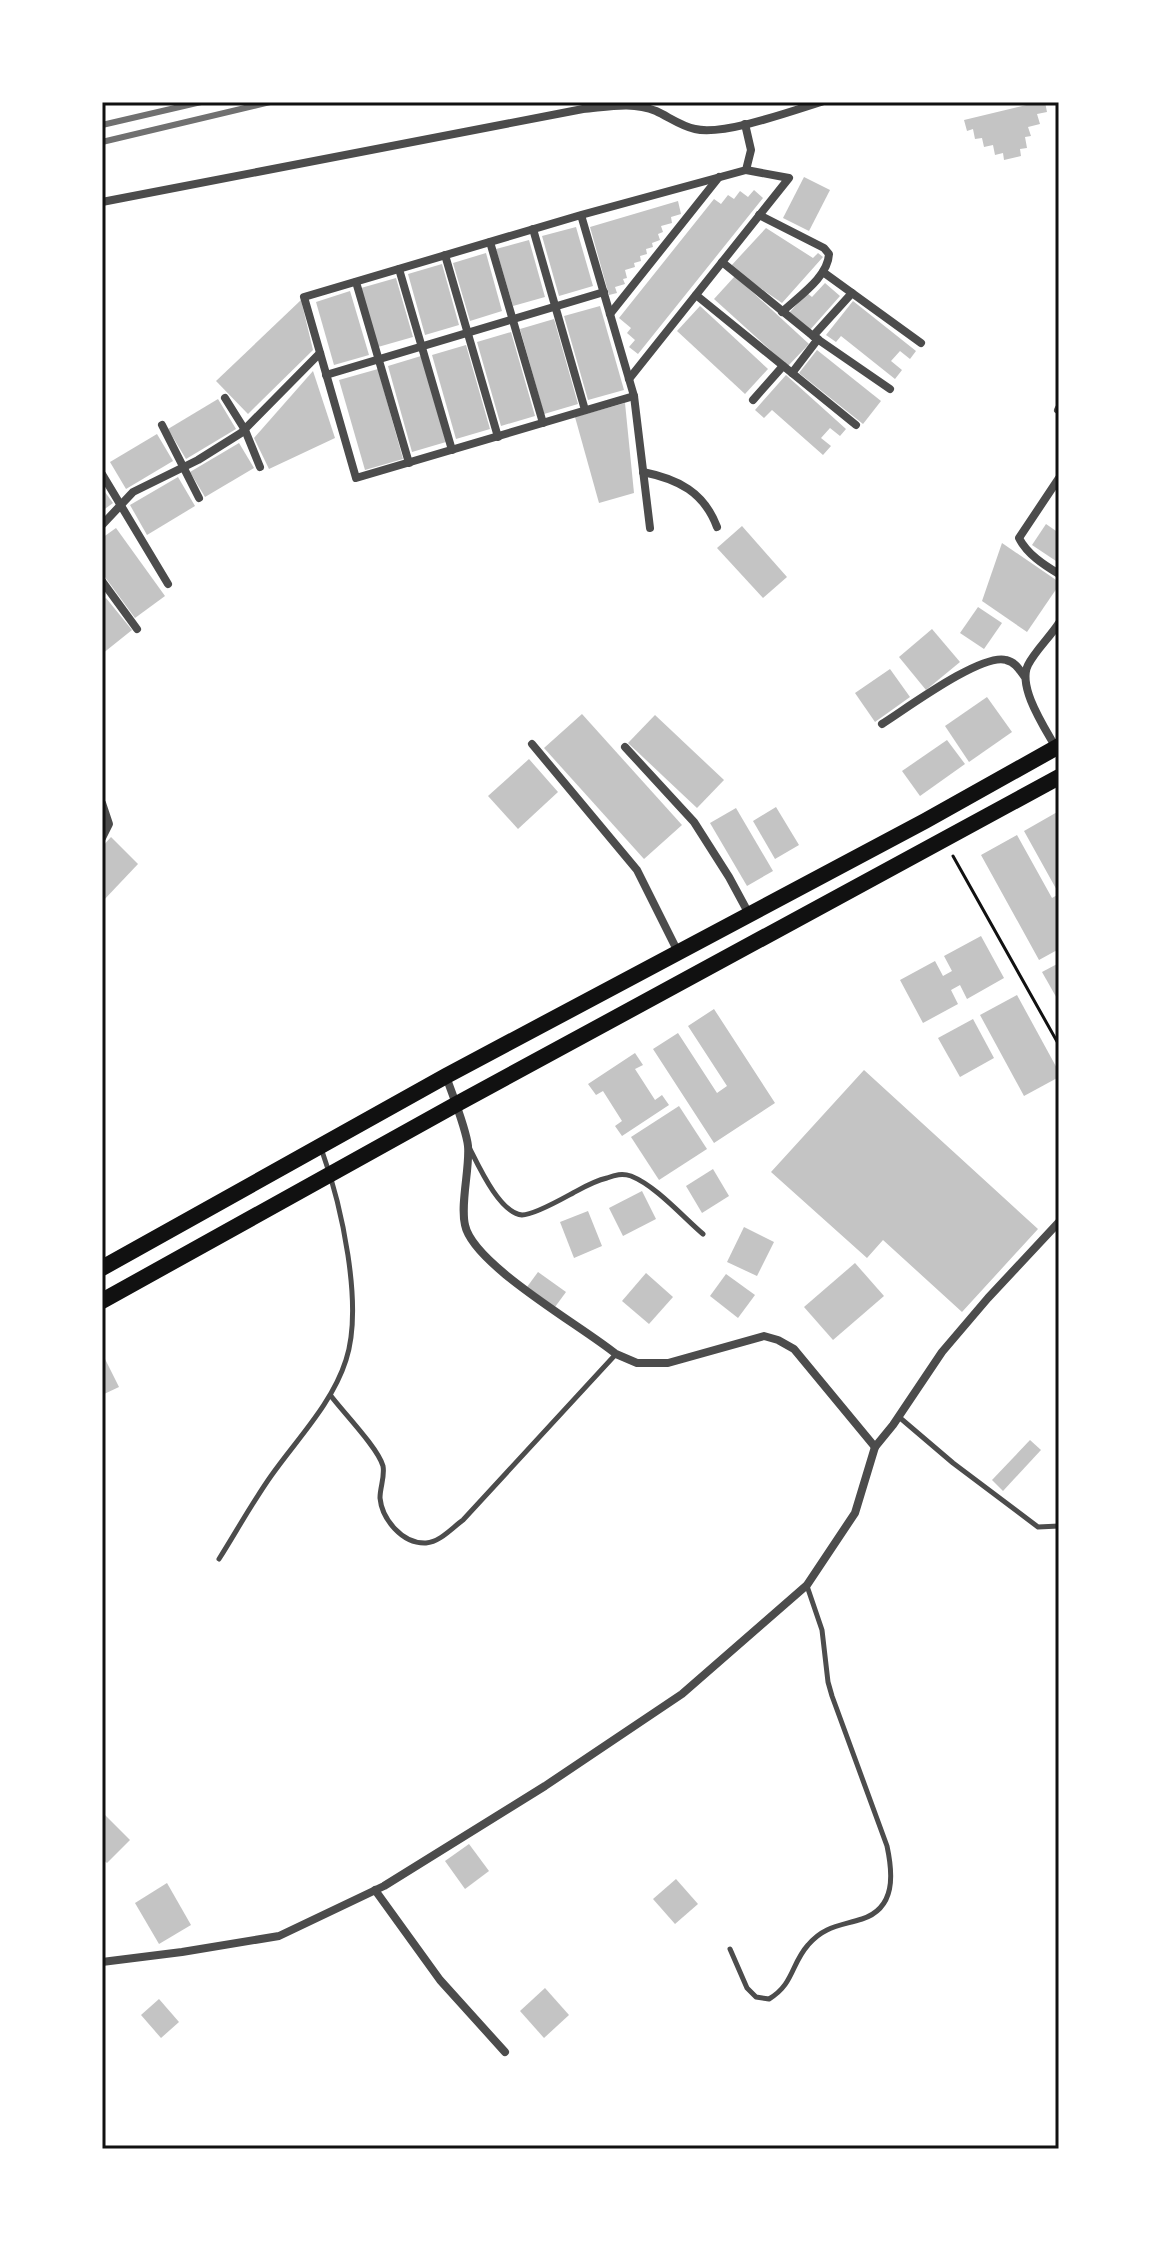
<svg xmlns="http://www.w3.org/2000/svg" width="1161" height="2251" viewBox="0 0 1161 2251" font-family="Karla,sans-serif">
<rect width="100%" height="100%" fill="#fff"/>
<g fill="#c4c4c4">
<path d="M1039 102H1045L1047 112 1037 114 1040 124 1028 127 1031 136 1025 137 1027 148 1020 149 1021 156 1004 160 1003 153 995 155 993 145 984 147 982 138 975 139 973 129 967 131 964 120Z"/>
<path d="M804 177 830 190 809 231 783 218Z"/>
<path d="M754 190 763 198 638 354 629 347 635 340 627 333 631 328 619 318 714 199 721 204 728 195 734 199 740 191 748 197Z"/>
<path d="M678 201 681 214 671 217 672 223 661 226 663 232 658 234 660 240 652 243 653 247 646 249 647 254 640 256 641 261 634 263 635 267 625 270 627 278 623 279 625 284 615 287 617 293 609 295 590 227Z"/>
<path d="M576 227 593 286 559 296 542 236Z"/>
<path d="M766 228 813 258 818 253 823 257 782 303 730 267Z"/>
<path d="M529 240 545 297 513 306 496 249Z"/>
<path d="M486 253 502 311 470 321 453 263Z"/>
<path d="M442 264 459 325 425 335 408 274Z"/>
<path d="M735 276 809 344 788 366 714 299Z"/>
<path d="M396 278 413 337 378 347 361 288Z"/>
<path d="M825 283 840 296 809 331 789 313 807 293 812 297Z"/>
<path d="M350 291 369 355 334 365 316 302Z"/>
<path d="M301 300 313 350 248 414 216 381Z"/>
<path d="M853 301 916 351 910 359 900 351 891 361 902 370 895 379 841 336 836 342 826 335Z"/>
<path d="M600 306 624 390 588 400 564 316Z"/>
<path d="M700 306 768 369 745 394 677 331Z"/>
<path d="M554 319 578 404 544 414 520 329Z"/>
<path d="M511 332 535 416 501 426 477 342Z"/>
<path d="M466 345 490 429 456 439 432 355Z"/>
<path d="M817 350 881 401 863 424 799 373Z"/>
<path d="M421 356 446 442 412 452 388 366Z"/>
<path d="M378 369 403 459 365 470 339 380Z"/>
<path d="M313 371 335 438 269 469 254 438Z"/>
<path d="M786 375 846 429 840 436 830 428 821 438 831 446 823 455 772 410 764 418 755 410Z"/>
<path d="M218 399 236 429 186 459 168 429Z"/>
<path d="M625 403 634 493 599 503 575 417Z"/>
<path d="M157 434 173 461 126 489 110 462Z"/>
<path d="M239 443 254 468 205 497 190 472Z"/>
<path d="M178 477 195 506 147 535 130 505Z"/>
<path d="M102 488 113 503 102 511Z"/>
<path d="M1046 524 1059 533V563L1032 545Z"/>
<path d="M742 526 787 577 763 598 717 548Z"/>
<path d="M116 528 165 596 135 618 102 573V538Z"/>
<path d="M1002 543 1059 582V585L1027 632 982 601Z"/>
<path d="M106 598 132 630 102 654V601Z"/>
<path d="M978 607 1002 623 984 649 960 633Z"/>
<path d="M932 629 960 662 926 690 899 657Z"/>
<path d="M890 669 910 697 875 722 855 693Z"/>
<path d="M987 697 1012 732 969 762 945 726Z"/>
<path d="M582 714 682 825 644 859 544 748Z"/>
<path d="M655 715 724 780 697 808 628 743Z"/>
<path d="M947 740 965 764 920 796 902 771Z"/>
<path d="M529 759 558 792 518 829 488 796Z"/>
<path d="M776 807 799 845 775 859 753 821Z"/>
<path d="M736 808 773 871 747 886 710 823Z"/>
<path d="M1059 811V853L1056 855 1059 861V949L1039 960 981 855 1017 835 1052 898 1059 894 1024 831Z"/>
<path d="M111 837 138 864 102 902V847Z"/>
<path d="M981 936 1004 978 967 999 960 985 951 990 958 1004 923 1023 900 980 935 961 943 976 952 971 944 956Z"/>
<path d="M1059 963V1002L1042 972Z"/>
<path d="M1017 995 1059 1072V1077L1024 1096 980 1015Z"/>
<path d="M714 1009 775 1103 714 1143 653 1049 678 1033 717 1093 727 1086 688 1026Z"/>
<path d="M973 1019 994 1058 960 1077 938 1038Z"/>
<path d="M635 1053 643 1065 635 1069 655 1100 662 1095 669 1105 622 1136 615 1126 622 1121 603 1091 596 1095 588 1084Z"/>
<path d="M864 1070 1038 1229 962 1312 883 1240 867 1258 771 1172Z"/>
<path d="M679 1106 707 1149 659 1180 631 1137Z"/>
<path d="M713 1169 729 1196 702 1213 686 1186Z"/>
<path d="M642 1191 656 1219 623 1236 609 1208Z"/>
<path d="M588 1211 602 1246 574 1258 560 1222Z"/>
<path d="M744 1227 774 1242 757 1276 727 1262Z"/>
<path d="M855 1263 884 1296 833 1340 804 1307Z"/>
<path d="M538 1272 566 1292 555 1307 527 1287Z"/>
<path d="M646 1273 673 1297 649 1324 622 1301Z"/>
<path d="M726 1274 755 1295 738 1318 710 1296Z"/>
<path d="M102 1353 119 1387 102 1395Z"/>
<path d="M1030 1440 1041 1450 1003 1491 992 1480Z"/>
<path d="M102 1812 130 1840 107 1863 102 1859Z"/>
<path d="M469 1844 489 1871 465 1889 445 1861Z"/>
<path d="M676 1879 698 1904 675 1924 653 1899Z"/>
<path d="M167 1883 191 1925 159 1944 135 1903Z"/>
<path d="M545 1988 569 2015 544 2038 520 2011Z"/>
<path d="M159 1999 179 2022 161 2038 141 2015Z"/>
</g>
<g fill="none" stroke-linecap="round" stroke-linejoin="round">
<path stroke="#111" stroke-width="3" d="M953 856 1059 1045"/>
<g stroke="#4c4c4c" stroke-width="5">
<path d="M470 1149C479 1167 500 1213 522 1215 534 1215 562 1199 573 1193 584 1187 594 1181 607 1178 615 1175 622 1173 631 1176 656 1186 682 1216 703 1234"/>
<path d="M331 1396C343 1412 378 1448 383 1466 385 1477 380 1487 380 1498 382 1519 402 1544 426 1543 440 1542 452 1528 463 1520L616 1354"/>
<path d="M899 1417 953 1463 1038 1527 1059 1526"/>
<path d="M219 1559C236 1532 252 1503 271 1476 297 1439 332 1404 346 1360 364 1305 341 1204 322 1151"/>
<path d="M730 1949 747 1988 756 1997 769 1999C794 1984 791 1964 808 1945 824 1926 840 1926 862 1919 896 1908 893 1874 887 1846L832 1696 828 1682 822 1630 807 1586"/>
</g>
<g stroke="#4c4c4c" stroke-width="8">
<path d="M102 202 583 109C607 107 632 101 656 111 669 117 681 126 695 129 723 136 792 111 821 102"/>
<path d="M581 215 634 396 356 478 304 297 581 215 746 170 751 150 745 124"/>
<path d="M759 215 824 248 829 254C828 277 799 296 782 312"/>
<path d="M533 229 585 410"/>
<path d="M490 242 543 423"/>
<path d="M445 255 498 437"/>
<path d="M722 262 813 336 890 389"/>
<path d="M399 269 452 450"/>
<path d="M823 272 921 343"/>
<path d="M356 282 409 463"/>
<path d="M696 295 856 425"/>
<path d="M610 314 719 177"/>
<path d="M813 336 852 293"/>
<path d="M792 373 818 339"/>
<path d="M326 375 604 292"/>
<path d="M629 379 789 178 746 170"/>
<path d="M634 396 650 528"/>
<path d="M225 398 245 430 260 467"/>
<path d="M753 400 783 366"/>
<path d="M1058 410 1059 408"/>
<path d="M162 425 199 498"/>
<path d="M643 472C678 479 704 492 717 527"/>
<path d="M102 474 168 584"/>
<path d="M1059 478 1019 538C1027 554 1044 565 1059 574"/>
<path d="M102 525 133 492 198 460 241 433 320 353"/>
<path d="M102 581 137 629"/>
<path d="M882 724C906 709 981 653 1006 660 1015 662 1019 669 1024 676"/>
<path d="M532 744 637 870 678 952"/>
<path d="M625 747 694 822 729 877 749 914"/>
<path d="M1056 748C1045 728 1017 687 1028 665 1035 651 1050 637 1059 623"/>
<path d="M102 803 109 824 102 838"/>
<path d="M446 1076C452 1094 466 1128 468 1146 470 1168 460 1204 465 1225 473 1265 582 1326 616 1354L637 1363H668L764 1336 778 1340 794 1349 875 1447"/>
<path d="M375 1890 440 1980 505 2052"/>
<path d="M102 1962 182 1952 279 1936 384 1886 545 1786 682 1694 807 1585 855 1513 875 1447 893 1425 942 1352 988 1298 1059 1222"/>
</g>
<g stroke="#111" stroke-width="16">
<path d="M102 1268 446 1076 925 821 1059 746"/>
<path d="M102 1301 455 1105 1059 777"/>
</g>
<g stroke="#707070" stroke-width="6">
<path d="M102 125 201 102"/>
<path d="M102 142 270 102"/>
</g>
</g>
<rect width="1161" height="2251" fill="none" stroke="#ffffff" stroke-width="208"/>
<rect x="104" y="104" width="953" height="2043" fill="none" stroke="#111" stroke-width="3"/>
</svg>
